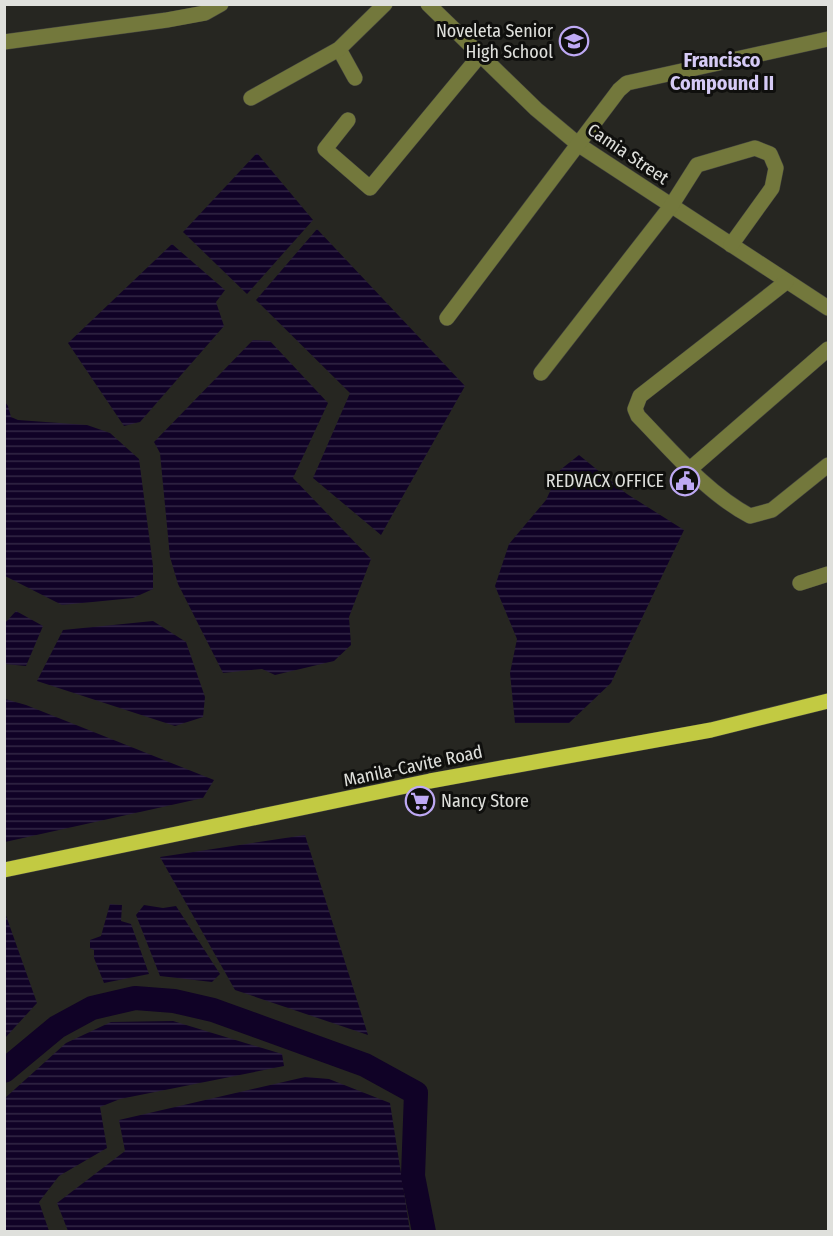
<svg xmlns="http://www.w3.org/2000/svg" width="833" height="1236" viewBox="0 0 833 1236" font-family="'Fira Sans Condensed',sans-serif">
<defs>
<pattern id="water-rules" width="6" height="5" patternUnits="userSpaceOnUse" patternTransform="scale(1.5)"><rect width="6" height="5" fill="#100226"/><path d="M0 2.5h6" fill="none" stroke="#322745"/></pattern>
</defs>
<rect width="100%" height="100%" fill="#262621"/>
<g fill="url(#water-rules)">
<path d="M257 153 313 220 247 294 183 232Z"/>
<path d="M317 229 465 386 381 535 313 478 350 393 256 300Z"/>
<path d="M172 244 225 290 216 302 224 326 140 422 124 426 68 343Z"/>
<path d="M253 340 270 341 328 403 293 478 371 559 349 617 351 645 334 661 275 675 262 669 223 673 178 584 170 557 160 453 154 442Z"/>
<path d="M5 402 8 406 11 417 18 420 87 425 110 433 139 459 153 566V589L133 598 62 605 5 576Z"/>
<path d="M579 455 627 494 684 530 611 683 569 723H515L510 673 517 639 495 586 509 544 546 500 560 470Z"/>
<path d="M16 611 43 626 26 666 5 664V623Z"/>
<path d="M153 621 186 642 205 697 203 717 175 726 37 681 63 630Z"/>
<path d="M5 699 26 705 214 780 203 798 5 842Z"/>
<path d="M305 835 368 1035 235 990 160 857Z"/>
<path d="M110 904 122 905 121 921 131 924 149 974 104 983 94 958V950L90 948V940L101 936Z"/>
<path d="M144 905 163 908 176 906 220 974 212 982 160 976 136 915Z"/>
<path d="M4 910 37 1003 5 1038H4Z"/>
<path d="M173 1021 282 1054 284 1066 120 1099 100 1107 107 1148 59 1176 39 1202 49 1231H5V1098L66 1043 111 1022Z"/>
<path d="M305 1077 329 1079 390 1103 410 1231H68L57 1203 125 1151 119 1120Z"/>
</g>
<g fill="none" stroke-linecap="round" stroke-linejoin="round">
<path stroke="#100226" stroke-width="24" d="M4 1071 57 1027 92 1008 135 998 174 1001 213 1010 365 1065 416 1093 413 1176 424 1232"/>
<g stroke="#44443f" stroke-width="16">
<g id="minor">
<path d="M428 4 536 109 579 145 828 308"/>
<path d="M4 42 167 20 205 13 221 4"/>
<path d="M339 49 355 78"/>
<path d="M251 98 339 49 385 4"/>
<path d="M348 120 325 149 370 188 481 54"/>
<path d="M786 282 640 396 635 409 638 416C673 452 707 493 750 516L772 510 828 465"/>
<path d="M447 318 619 90 627 83 828 39"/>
<path d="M541 373 671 206 697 165 755 148 770 154 776 168 772 188 731 245"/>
<path d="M690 469 828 349"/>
<path d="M800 583 828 574"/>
</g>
</g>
<g stroke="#44443f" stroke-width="16">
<path id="major" d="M4 870 430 781 711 730 828 701"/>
</g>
<use href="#minor" stroke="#73783c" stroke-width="15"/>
<use href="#major" stroke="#c2ca42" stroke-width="15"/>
</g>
<defs>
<g id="school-ring" transform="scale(1.5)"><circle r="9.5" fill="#0f0f0d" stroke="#bea9f4" stroke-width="1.5"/><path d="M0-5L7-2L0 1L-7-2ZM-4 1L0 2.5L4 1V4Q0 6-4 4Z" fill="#bea9f4"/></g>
<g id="civic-ring" transform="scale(1.5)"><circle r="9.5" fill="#0f0f0d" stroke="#bea9f4" stroke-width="1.5"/><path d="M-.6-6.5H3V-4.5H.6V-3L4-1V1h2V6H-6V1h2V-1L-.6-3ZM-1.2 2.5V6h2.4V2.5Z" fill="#bea9f4"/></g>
<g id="supermarket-ring" transform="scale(1.5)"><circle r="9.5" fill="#0f0f0d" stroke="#bea9f4" stroke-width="1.5"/><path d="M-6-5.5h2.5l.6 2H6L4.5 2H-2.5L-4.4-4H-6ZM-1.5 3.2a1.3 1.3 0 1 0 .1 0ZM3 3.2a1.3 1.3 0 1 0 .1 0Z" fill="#bea9f4"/></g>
</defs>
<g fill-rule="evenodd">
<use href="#school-ring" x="574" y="41"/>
<use href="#civic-ring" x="685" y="481"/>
<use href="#supermarket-ring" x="420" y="801"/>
</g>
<g text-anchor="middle" stroke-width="6" stroke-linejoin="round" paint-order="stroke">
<g font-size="18" fill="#dfe0dc" stroke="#0f0f0d" text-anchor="end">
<text x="553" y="37">Noveleta Senior<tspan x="553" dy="21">High School</tspan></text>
<text x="664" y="487">REDVACX OFFICE</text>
<text x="441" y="807" text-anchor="start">Nancy Store</text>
</g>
<g font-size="18" fill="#dfe0dc" stroke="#0f0f0d">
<text transform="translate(628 154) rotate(34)" y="6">Camia Street</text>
<text transform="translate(413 766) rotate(-12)" y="6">Manila-Cavite Road</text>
</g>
<g font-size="20" font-weight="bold" fill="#d5caf5" stroke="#0f0f0d">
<text x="722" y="67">Francisco<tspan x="722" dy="23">Compound II</tspan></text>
</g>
</g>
<rect width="833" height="1236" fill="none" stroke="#dfe0dc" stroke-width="12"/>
</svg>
